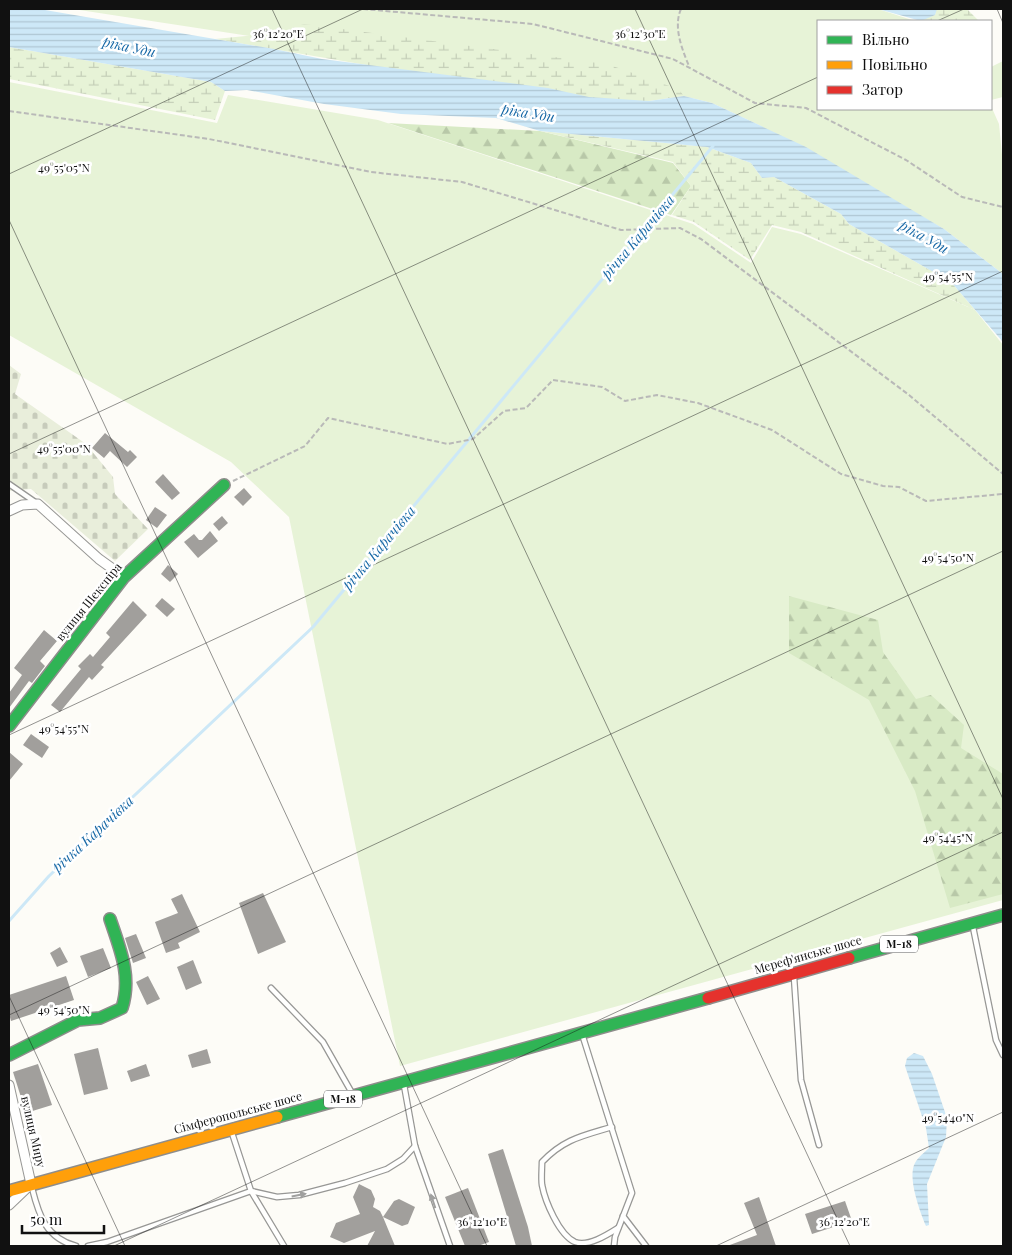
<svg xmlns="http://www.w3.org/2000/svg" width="1012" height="1255" viewBox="0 0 1012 1255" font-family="'Playfair Display',serif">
<defs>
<pattern id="forest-firs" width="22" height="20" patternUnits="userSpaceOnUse" patternTransform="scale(1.25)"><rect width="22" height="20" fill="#d8eac5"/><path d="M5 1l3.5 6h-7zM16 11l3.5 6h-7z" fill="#b8c8a8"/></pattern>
<pattern id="wetland-marsh" width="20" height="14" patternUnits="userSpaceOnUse" patternTransform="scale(1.25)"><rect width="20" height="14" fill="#e7f3d7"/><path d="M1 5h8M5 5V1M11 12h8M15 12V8" fill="none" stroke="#c5cfb8"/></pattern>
<pattern id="cemetery-stones" width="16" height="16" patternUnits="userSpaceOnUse" patternTransform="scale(1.25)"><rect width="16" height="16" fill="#e9eedb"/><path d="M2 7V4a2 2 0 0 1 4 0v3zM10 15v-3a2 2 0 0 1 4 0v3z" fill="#c7cbbb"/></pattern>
<pattern id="water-rules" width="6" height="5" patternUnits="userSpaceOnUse" patternTransform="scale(1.25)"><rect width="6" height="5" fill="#cde8f7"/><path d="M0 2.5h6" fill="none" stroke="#afc6d3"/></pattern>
</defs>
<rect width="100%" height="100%" fill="#fdfcf7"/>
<g fill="#e7f3d7">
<path d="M73 9H878L915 21H818V109H991V106L999 124 1003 165V274L944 229 759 125 712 103 684 96 256 37Z"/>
<path d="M1003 61V97L991 100V67Z"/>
<path d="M9 82 217 123 228 95 378 120 693 224 751 263 772 227 801 234 975 310 1003 345V900L400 1066 289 517 231 462 9 335Z"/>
</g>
<g fill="url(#forest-firs)">
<path d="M388 123 540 131 673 163 691 186 671 215Z"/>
<path d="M789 596 878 620 883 652 916 699 931 695 964 725 961 748 1003 774V894L950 908 915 791 869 700 789 653Z"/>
</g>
<g fill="url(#wetland-marsh)">
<path d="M936 9H967L979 21H915L935 15Z"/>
<path d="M304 24 607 64 678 89 684 96 649 101 596 102 508 85 378 67 215 39 267 34Z"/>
<path d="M9 47 211 82 225 91 215 120 9 79Z"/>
<path d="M540 131 707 147 751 163 762 178 774 177 841 214 849 224 951 282 975 310 801 232 772 225 750 260 694 222 672 215 691 186 673 162Z"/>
</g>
<path fill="url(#cemetery-stones)" d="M9 365 21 374 15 394 86 444 113 477 115 494 148 529 115 561 31 489 9 491Z"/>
<g fill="url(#water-rules)">
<path d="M9 9H39L274 49 322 59 548 88 589 97 649 101 684 96 712 103 806 147 944 229 1003 274V342L951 282 849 224 841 214 774 177 762 178 751 163 707 147 540 131 496 118 401 114 324 104 247 90 225 91 211 82 9 47Z"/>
<path d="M878 9H937L935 15 921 21Z"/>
<path d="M914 1053 923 1056 932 1074 947 1118 946 1137 927 1184 929 1225 926 1226C920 1212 907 1177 915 1163 918 1157 925 1152 929 1148L926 1128 905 1066 907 1058Z"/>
</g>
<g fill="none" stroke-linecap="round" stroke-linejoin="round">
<path stroke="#cde8f7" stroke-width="3" d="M9 921 49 876 313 627 713 146"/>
</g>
<g fill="#a19f9c">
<path d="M105 433 128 452 130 450 137 457 127 467 110 451 104 458 92 448Z"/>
<path d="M163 474 180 493 172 500 155 482Z"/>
<path d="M244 488 252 497 243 506 234 497Z"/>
<path d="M155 507 167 515 157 528 146 520Z"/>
<path d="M222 516 228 523 219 531 213 524Z"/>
<path d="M210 531 218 541 198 558 184 542 194 534 199 540H202Z"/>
<path d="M168 565 178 574 170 582 161 574Z"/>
<path d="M162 598 175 609 167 617 155 606Z"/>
<path d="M133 601 147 615 101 665 104 667 92 680 89 677 60 712 51 705 81 669 78 666 90 654 93 657 110 637 106 633Z"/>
<path d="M44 630 57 641 40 661 45 666 32 683 29 681 9 708V693L22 675 14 668Z"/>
<path d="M31 734 49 747 42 758 23 745Z"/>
<path d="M9 752 23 764 9 781Z"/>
<path d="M263 893 286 942 258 954 239 903Z"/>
<path d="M182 894 200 932 178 943 180 948 166 953 155 922 178 913 171 899Z"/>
<path d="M136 934 146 958 133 963 125 938Z"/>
<path d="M60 947 68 962 57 967 50 953Z"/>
<path d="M103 948 111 968 88 977 80 956Z"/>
<path d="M193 960 202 983 186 990 177 967Z"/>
<path d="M66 976 74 1000 11 1021 9 1014V995Z"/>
<path d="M148 976 160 999 147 1005 136 982Z"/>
<path d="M98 1048 108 1089 84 1095 74 1054Z"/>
<path d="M207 1049 211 1063 192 1068 188 1055Z"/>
<path d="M38 1064 52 1105 26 1113 13 1072Z"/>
<path d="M146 1064 150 1076 131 1082 127 1071Z"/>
<path d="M503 1149 528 1227 532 1246H516L488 1154Z"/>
<path d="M359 1184 371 1190 375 1199 373 1207 380 1211 383 1217 394 1201 399 1199 415 1207 408 1224 402 1226 383 1217 395 1246H367L375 1231 344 1243 330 1237 336 1223 360 1214 353 1197Z"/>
<path d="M468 1188 489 1242 478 1246H465L445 1197Z"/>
<path d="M759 1197 776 1246H727L757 1235 744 1203Z"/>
<path d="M845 1201 852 1221 812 1234 805 1214Z"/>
</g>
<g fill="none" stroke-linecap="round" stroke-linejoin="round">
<g stroke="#979795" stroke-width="7">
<g id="lane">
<path d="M9 484 35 502"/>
<path d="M973 927 996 1040 1003 1055"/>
<path d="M794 977 801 1080 819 1145"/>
<path d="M271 988 323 1042 352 1093"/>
<path d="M583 1037 632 1193 615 1237 614 1246"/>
<path d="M404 1085 415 1146 450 1246"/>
<path d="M612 1127C582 1136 564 1139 542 1162 542 1169 541 1178 542 1185 545 1201 559 1235 575 1242 588 1247 607 1235 618 1228"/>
<path d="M232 1133 251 1191 284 1246"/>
<path d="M32 1188C39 1216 46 1238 76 1246"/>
<path d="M623 1216 646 1246"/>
<path d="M88 1246 107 1242 251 1191 277 1197 299 1195 345 1183 387 1169 403 1159 415 1146"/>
</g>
</g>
<g stroke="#979795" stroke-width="11">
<g id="street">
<path d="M9 511 22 505 38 504 99 559 124 577"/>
<path d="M9 1085 31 1184 9 1205"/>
</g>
</g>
<g stroke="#8e8d8b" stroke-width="14">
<g id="fast">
<path d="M9 726 124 577 224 485"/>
<path d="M849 958 1003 915"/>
<path d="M9 1055 78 1020 100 1018 122 1008C132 976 120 949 110 919"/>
<path d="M277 1117 708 998"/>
</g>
</g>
<g stroke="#8e8d8b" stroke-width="14">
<path id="slow" d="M9 1191 277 1117"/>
</g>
<g stroke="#8e8d8b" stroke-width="14">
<path id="jam" d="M708 998 849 958"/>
</g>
<g stroke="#b9b9b8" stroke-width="2" stroke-dasharray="5 2.5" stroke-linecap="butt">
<path d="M363 9 533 24 673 59 755 103 806 108 906 160 962 197 1003 207"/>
<path d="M681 9C673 27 682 49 689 66"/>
<path d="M9 111 209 139 371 172 462 182 621 230 680 228 701 239 909 395 1003 474"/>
<path d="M233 481 305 446 328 418 448 444 473 439 504 411 526 408 553 380 602 387 625 401 657 395 698 403 772 430 841 474 883 486 899 487 926 501 1003 494"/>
</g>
<use href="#lane" stroke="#fffffe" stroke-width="4.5"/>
<use href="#street" stroke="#fffffe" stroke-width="9"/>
<use href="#fast" stroke="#30b455" stroke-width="11"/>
<use href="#slow" stroke="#ff9f0a" stroke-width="11"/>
<use href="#jam" stroke="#e5322d" stroke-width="11"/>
</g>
<defs><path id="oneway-solid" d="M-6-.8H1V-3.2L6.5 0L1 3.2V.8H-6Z" transform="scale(1.25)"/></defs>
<g fill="#a0a09f">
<use href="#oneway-solid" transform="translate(299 1195) rotate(-11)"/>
<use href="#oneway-solid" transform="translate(433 1201) rotate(-108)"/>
</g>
<path fill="none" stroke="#111" stroke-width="1" stroke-opacity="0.45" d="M272 9 850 1246M635 9 1003 799M997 9 1003 23M937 21 964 9M9 174 363 9M9 220 487 1246M9 454 818 77M9 735 1003 271M9 996 125 1246M9 1015 1003 551M114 1246 1003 832M716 1246 1003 1112"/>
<g text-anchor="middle" stroke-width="5" stroke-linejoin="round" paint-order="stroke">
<g fill="#fff" stroke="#585858" stroke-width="1">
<rect x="880" y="935.5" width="38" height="17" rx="4"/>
<rect x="324" y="1090.5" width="38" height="17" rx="4"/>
</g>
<g font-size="11" font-weight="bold" fill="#111">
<text x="899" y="948">М-18</text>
<text x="343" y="1103">М-18</text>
</g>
<g font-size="12" fill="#111" stroke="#fff">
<text transform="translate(89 602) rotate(-51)" y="4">вулиця Шекспіра</text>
<text transform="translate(808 955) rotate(-16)" y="4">Мереф'янське шосе</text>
<text transform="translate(238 1113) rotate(-15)" y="4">Сімферопольське шосе</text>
<text transform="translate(33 1132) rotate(77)" y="4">вулиця Миру</text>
</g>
<g font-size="14" font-style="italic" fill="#1768a6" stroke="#fff">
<text transform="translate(129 47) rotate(12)" y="5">ріка Уди</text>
<text transform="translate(528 113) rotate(9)" y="5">ріка Уди</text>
<text transform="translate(638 237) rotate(-50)" y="5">річка Карачівка</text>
<text transform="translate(924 237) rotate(29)" y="5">ріка Уди</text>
<text transform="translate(379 548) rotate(-50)" y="5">річка Карачівка</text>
<text transform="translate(93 834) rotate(-43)" y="5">річка Карачівка</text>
</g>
</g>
<g font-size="12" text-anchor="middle" fill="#111" stroke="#fff" stroke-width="5" stroke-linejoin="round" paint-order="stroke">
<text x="640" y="38">36°12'30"E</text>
<text x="278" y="38">36°12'20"E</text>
<text x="64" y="172">49°55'05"N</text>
<text x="948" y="281">49°54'55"N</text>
<text x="64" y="453">49°55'00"N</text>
<text x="948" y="562">49°54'50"N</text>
<text x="64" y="733">49°54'55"N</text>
<text x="948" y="842">49°54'45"N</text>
<text x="64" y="1014">49°54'50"N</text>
<text x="948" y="1122">49°54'40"N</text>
<text x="482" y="1226">36°12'10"E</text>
<text x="844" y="1226">36°12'20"E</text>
</g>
<rect width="1012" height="1255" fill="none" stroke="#111111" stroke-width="20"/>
<rect x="817" y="20" width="175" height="90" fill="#ffffff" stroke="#a0a0a0"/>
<rect x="827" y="36" width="25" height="8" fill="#30b455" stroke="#a0a0a0"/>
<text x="862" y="45" font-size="15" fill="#111111">Вільно</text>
<rect x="827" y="61" width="25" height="8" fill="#ff9f0a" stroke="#a0a0a0"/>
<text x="862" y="70" font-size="15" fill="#111111">Повільно</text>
<rect x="827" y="86" width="25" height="8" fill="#e5322d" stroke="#a0a0a0"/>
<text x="862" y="95" font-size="15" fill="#111111">Затор</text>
<path d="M22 1225v8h82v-8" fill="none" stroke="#111111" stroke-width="2.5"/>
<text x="30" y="1225" font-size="15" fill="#111111" stroke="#ffffff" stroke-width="4" paint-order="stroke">50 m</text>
</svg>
